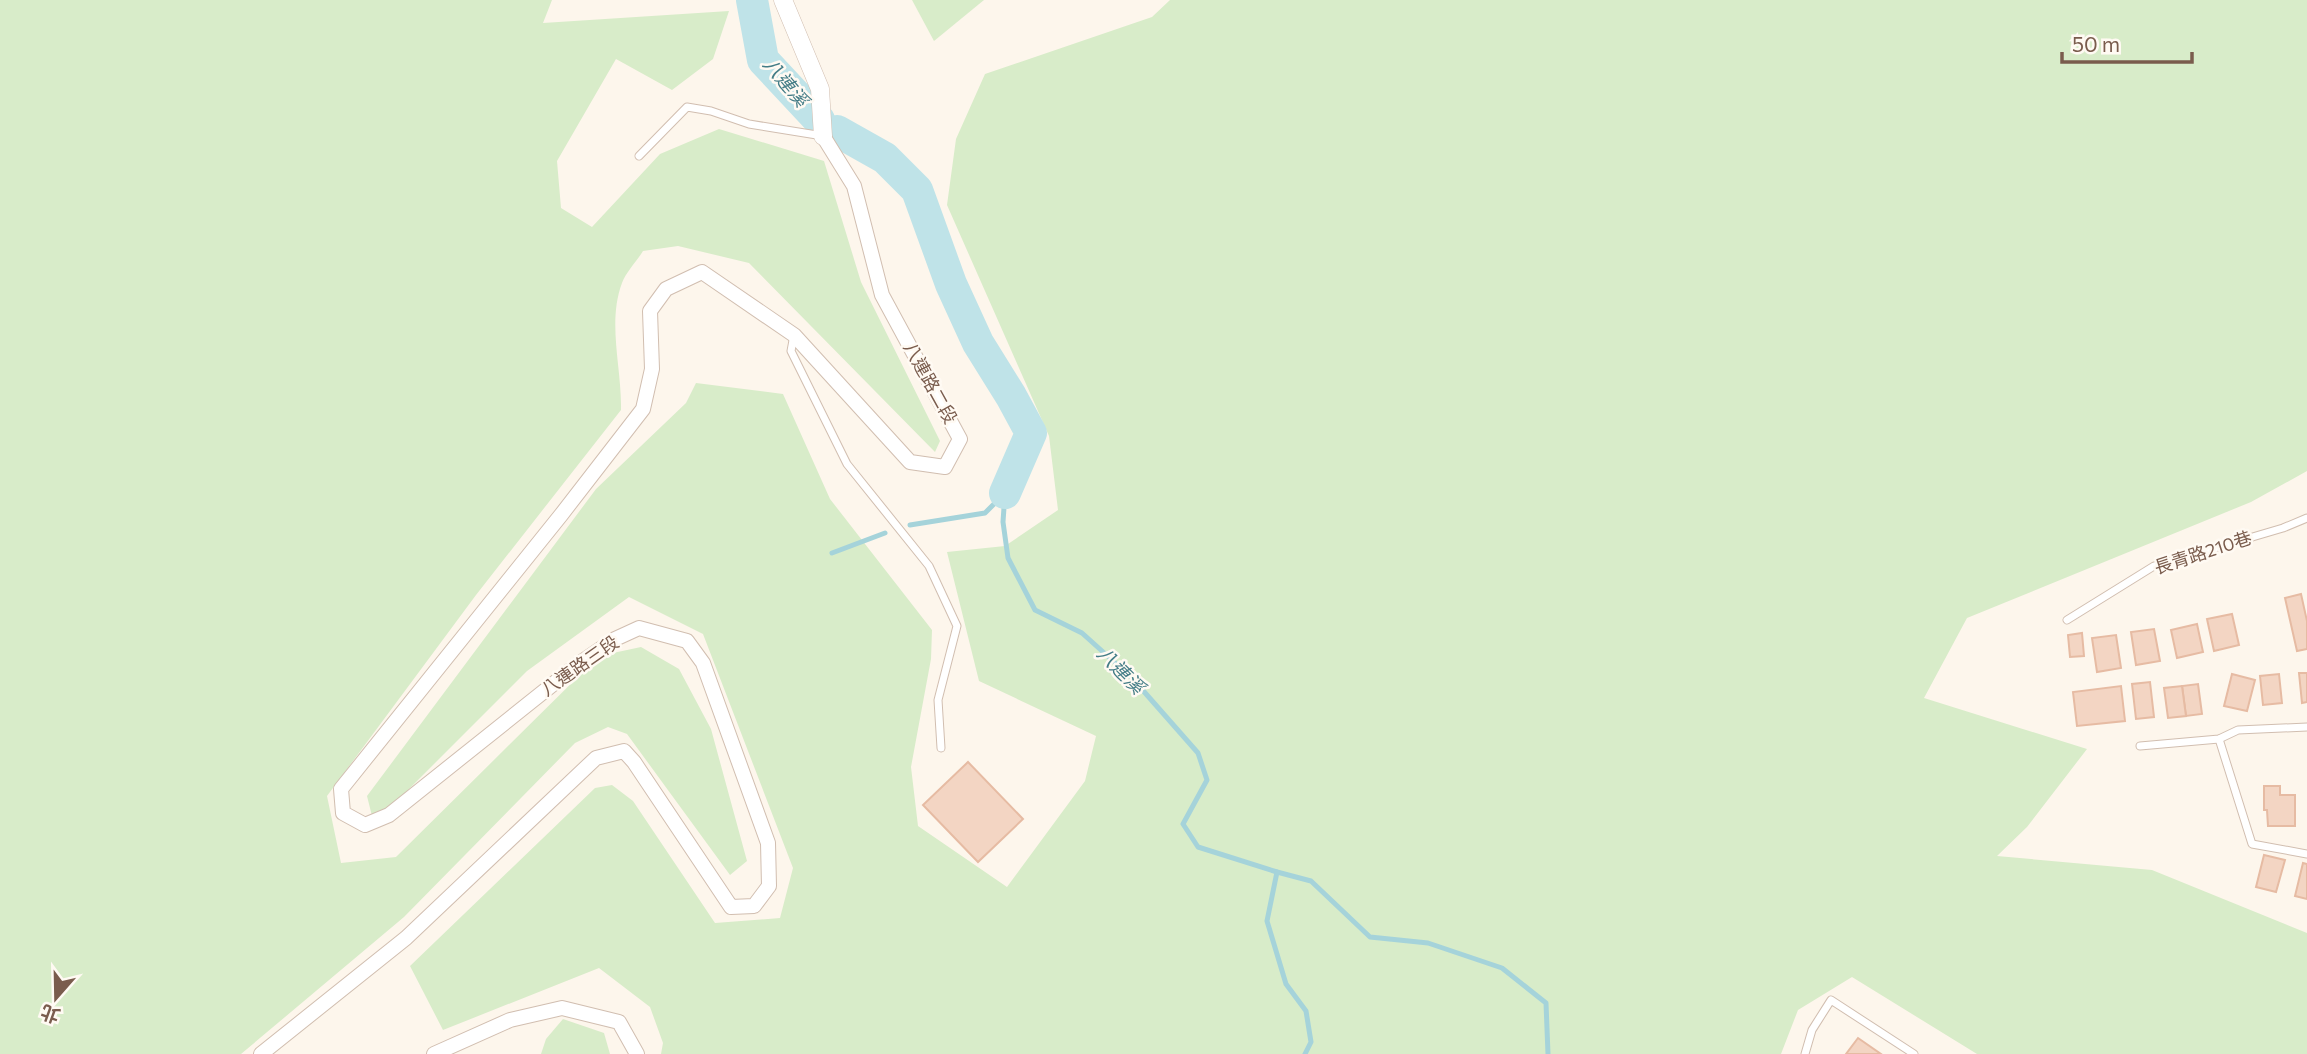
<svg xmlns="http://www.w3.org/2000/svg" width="2307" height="1054" viewBox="0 0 2307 1054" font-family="Commissioner,'Noto Sans TC',sans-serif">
<rect width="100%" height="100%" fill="#fdf6ec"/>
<g fill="#d8ecc9">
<path d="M0 0H552L543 23 729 11 713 59 672 90 616 59 557 161 561 208 592 227 660 154 719 129 824 161 861 282 940 441 935 452 749 263 678 246 643 251C637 261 626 272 622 283 607 323 622 368 621 410L476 595 327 796 341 863 396 857 599 656 641 647 679 669 711 729 747 861 730 875 627 734 608 727 575 743 404 917 241 1054H0Z"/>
<path d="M912 0H984L934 41Z"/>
<path d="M1170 0H2307V471L2251 502 1967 618 1924 698 2087 749 2027 827 1997 856 2152 870 2307 933V1054H1977L1852 977 1798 1010 1781 1054H661L663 1043 650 1007 599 968 443 1030 410 966 595 788 612 785 633 801 715 923 780 918 793 868 703 634 629 597 527 671 374 824 367 796 596 489 686 403 696 383 783 394 830 499 932 630 931 659 911 767 918 826 1007 887 1085 781 1096 736 979 681 947 552 1005 546 1058 510 1049 436 947 205 956 139 985 74 1152 17Z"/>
<path d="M563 1019 604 1033 610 1054H541L546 1039Z"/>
</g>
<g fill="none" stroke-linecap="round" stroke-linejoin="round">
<g stroke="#a5d3da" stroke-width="5">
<path d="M1005 493 1003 522 1008 558 1035 610 1082 633 1132 678 1198 753 1207 780 1183 824 1198 847 1277 872 1311 881 1370 937 1428 943 1502 968 1546 1003 1548 1054"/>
<path d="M910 525 985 513 1005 493"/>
<path d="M832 553 885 533"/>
<path d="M1277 872 1267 921 1286 984 1306 1011 1311 1042 1305 1054"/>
</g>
<g stroke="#bfe3e8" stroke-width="32">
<path d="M752 0 763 60 819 120"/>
<path d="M837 131 885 158 917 190 951 284 978 343 1011 396 1031 433 1005 493"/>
</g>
</g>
<g fill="#f3d5c3" stroke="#e6bba3" stroke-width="2">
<path d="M2301 594 2307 621V649L2297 651 2285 598Z"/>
<path d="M2232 614 2239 645 2214 651 2207 619Z"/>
<path d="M2197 624 2203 652 2177 658 2171 630Z"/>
<path d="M2154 629 2160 661 2136 665 2131 632Z"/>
<path d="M2082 633 2084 656 2070 657 2068 635Z"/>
<path d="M2116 635 2121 668 2097 672 2092 638Z"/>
<path d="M2299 673H2307V702L2302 703Z"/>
<path d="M2232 674 2255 680 2247 711 2224 706Z"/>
<path d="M2279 674 2282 703 2263 705 2260 676Z"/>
<path d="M2150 682 2154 717 2136 719 2132 684Z"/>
<path d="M2198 684 2202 714 2186 716 2182 686Z"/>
<path d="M2121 686 2125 721 2077 726 2073 692Z"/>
<path d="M2182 686 2186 716 2168 718 2164 688Z"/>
<path d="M968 762 1023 819 978 862 923 805Z"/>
<path d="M2264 786H2280V795H2295V826H2268L2267 810H2264Z"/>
<path d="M2264 855 2285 860 2276 892 2256 887Z"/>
<path d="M2303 863 2307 864V899L2295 896Z"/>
<path d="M1858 1038 1881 1054H1846Z"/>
</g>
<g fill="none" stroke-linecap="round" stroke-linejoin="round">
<g stroke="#d1beb0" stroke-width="9">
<g id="service">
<path d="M639 156 687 107 711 111 749 124 823 136"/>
<path d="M794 335 791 351 847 464 929 566 957 626 938 700 941 748"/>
<path d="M2067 620 2154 566 2283 528 2307 518"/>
<path d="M2219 739 2252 844 2307 854"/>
<path d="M2140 746 2219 739 2238 730 2307 727"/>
<path d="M1805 1054 1812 1030 1831 1000 1914 1054"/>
</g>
</g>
<g stroke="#d1beb0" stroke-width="16">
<g id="minor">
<path d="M261 1054 406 938 596 758 624 751 634 762 731 907 754 906 769 886 768 843 703 663 687 641 639 628 615 639 577 665 389 815 365 825 343 813 341 789 561 515 643 409 652 369 650 311 666 289 702 272 794 335 910 462 945 467 960 439 882 295 854 186 823 136"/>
<path d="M434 1054 510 1020 562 1008 619 1022 637 1054"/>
</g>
</g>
<g stroke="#d1beb0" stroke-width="19">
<path id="tertiary" d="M783 0 820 89 823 136"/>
</g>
<use href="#service" stroke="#fff" stroke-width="7"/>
<use href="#minor" stroke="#fff" stroke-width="14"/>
<use href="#tertiary" stroke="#fff" stroke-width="18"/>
</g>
<g text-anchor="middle" stroke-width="5" stroke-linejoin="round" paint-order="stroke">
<g font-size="18" fill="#7a5c4d" stroke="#fffaf3">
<text transform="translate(930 383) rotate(61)" y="6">八連路二段</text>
<text transform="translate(2203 553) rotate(-18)" y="6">長青路210巷</text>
<text transform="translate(580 666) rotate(-35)" y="6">八連路三段</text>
</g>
<g font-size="19" font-style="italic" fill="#437c86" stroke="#fffaf3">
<text transform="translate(786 82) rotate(50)" y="7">八連溪</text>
<text transform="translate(1121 670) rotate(45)" y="7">八連溪</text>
</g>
</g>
<g transform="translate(56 998) rotate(200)" stroke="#fffaf3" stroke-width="5" paint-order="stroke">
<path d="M0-5L12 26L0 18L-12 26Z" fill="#7a5c4d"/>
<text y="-10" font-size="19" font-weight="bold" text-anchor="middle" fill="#7a5c4d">北</text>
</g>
<path d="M2062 52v10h130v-10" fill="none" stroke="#7a5c4d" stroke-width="3.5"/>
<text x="2072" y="52" font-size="21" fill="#7a5c4d" stroke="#fffaf3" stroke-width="5" paint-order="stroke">50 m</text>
</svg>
